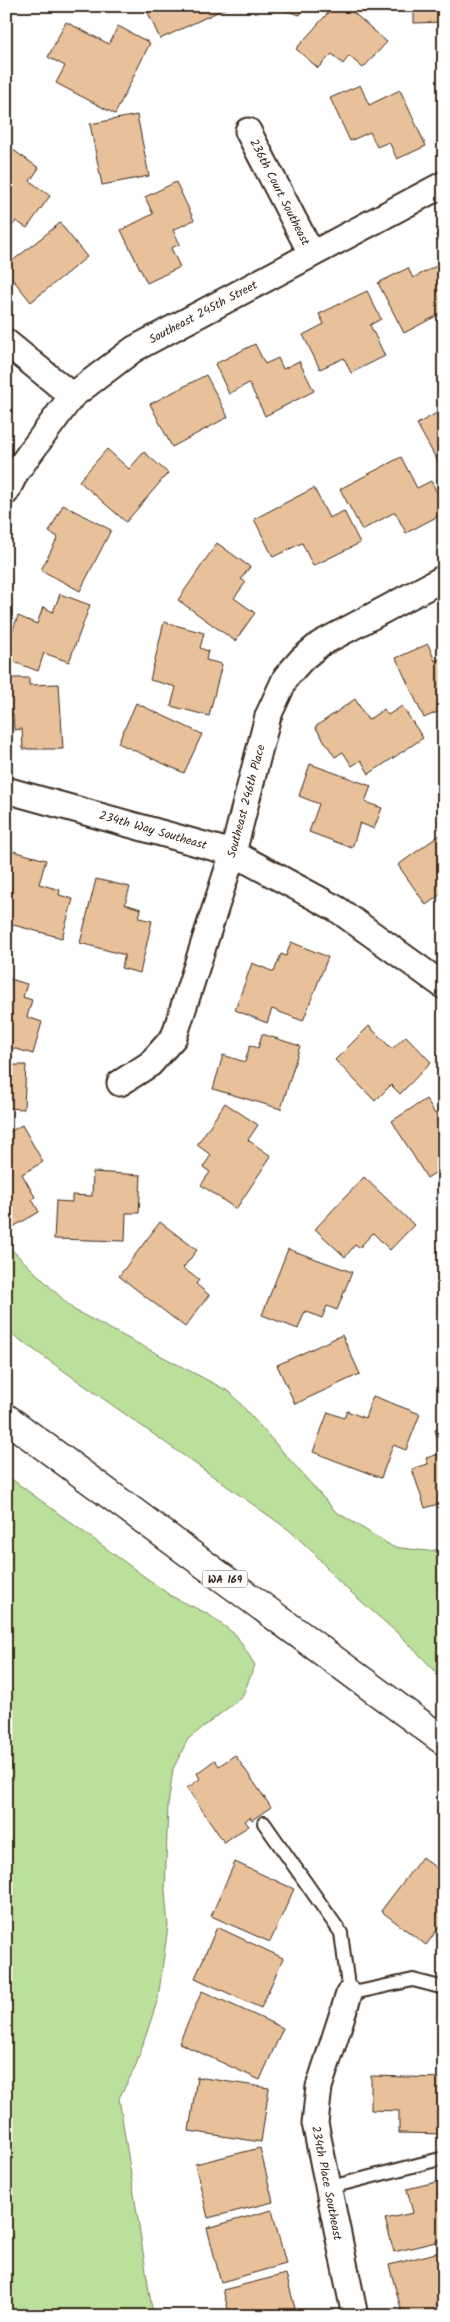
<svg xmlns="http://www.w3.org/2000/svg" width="450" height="2322" viewBox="0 0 450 2322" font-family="Kalam,sans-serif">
<rect width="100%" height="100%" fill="#fff"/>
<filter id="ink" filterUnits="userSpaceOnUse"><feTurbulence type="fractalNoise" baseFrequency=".02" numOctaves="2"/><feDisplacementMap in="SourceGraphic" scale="10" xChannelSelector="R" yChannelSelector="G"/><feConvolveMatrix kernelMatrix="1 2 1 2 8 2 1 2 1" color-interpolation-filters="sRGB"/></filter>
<g filter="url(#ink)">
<g fill="#bbe09b" stroke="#7b855c">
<path d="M6 1244 74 1310 230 1392 335 1511 393 1547 427 1551 444 1549V1680L402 1637 338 1581 315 1554 289 1530 6 1330Z"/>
<path d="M6 1475 171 1596 208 1614 236 1635 255 1665 242 1697 188 1739 173 1769 168 1805 165 1891 168 1926 158 1999 135 2068 119 2098 153 2316H6Z"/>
</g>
<g fill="#e8c099" stroke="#3b2a1e">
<path d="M145 6H225L226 8 160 39Z"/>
<path d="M269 6H303L300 15Z"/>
<path d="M334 6H346L387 42 363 68 349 56 343 64 332 54 318 68 296 49Z"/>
<path d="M414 6H444V22L414 23Z"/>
<path d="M66 22 109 44 118 26 150 43 115 114 56 83 65 66 48 57Z"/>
<path d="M360 85 369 105 400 90 426 146 397 159 389 142 377 147 370 132 350 141 330 98Z"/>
<path d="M137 115 149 176 102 185 90 124Z"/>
<path d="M6 145 39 168 30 181 50 196 27 228 16 221 10 229 6 227Z"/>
<path d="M176 182 194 220 173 230 180 244 171 248 180 267 147 283 121 230 153 214 145 197Z"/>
<path d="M60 223 87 257 31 302 6 271V266Z"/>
<path d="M444 262V312L404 333 378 283 408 268 413 278Z"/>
<path d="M367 291 381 319 370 325 385 356 351 373 344 358 320 369 303 335 324 324 319 314Z"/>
<path d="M255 344 265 364 278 358 283 369 299 361 314 391 265 416 249 383 229 394 215 364Z"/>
<path d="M206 375 228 417 172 447 150 404Z"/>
<path d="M444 409V473L417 424Z"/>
<path d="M107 449 129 469 144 452 168 473 126 522 79 481Z"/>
<path d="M401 457 417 488 431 481 444 506V513L406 533 395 512 362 530 340 489Z"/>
<path d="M314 488 329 518 344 511 360 543 313 566 302 543 273 557 254 519Z"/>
<path d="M63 505 111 530 80 591 41 570 58 537 49 532Z"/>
<path d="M217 543 250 567 241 579 246 582 234 598 255 613 235 641 178 600Z"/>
<path d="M60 594 90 605 69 662 44 653 38 671 6 659V648L18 616 37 624 43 607 53 612Z"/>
<path d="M164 622 204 633 200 648 208 651 206 660 222 664 209 716 171 706 176 687 150 680Z"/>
<path d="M428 644 435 661 444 657V709L424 718 396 658Z"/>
<path d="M6 678H29V685L59 684 63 749H23L22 729 14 730 13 714H6Z"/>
<path d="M355 699 368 720 384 709 388 715 402 706 423 738 369 774 361 760 352 766 343 752 335 757 315 727Z"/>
<path d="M136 703 202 734 184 773 118 743Z"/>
<path d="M310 764 371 786 365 802 382 808 374 829 360 823 352 848 309 832 319 804 299 796Z"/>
<path d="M444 832V892L426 905 398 865Z"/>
<path d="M13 851 46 860 39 884 60 890 59 895 73 899 62 938 6 923V876Z"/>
<path d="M96 879 130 887 125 904 141 909 139 918 152 921 140 973 121 968 125 955 80 943Z"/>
<path d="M291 942 328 957 303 1021 272 1009 267 1023 235 1010 252 963 274 972 281 954 286 956Z"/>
<path d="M6 978 27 984 23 997 32 1000 27 1017 42 1022 33 1054 6 1046Z"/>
<path d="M369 1026 392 1049 406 1036 431 1062 400 1094 391 1085 375 1101 335 1060Z"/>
<path d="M262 1034 300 1046 281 1109 213 1089 223 1055 245 1062 250 1045 258 1048Z"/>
<path d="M6 1065H26L24 1109 6 1108Z"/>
<path d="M426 1099 435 1114 444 1109V1167L427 1178 392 1121Z"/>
<path d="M225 1103 258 1125 248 1140 271 1156 236 1209 201 1185 210 1172 203 1167 211 1155 197 1145Z"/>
<path d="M22 1125 43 1162 22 1174 35 1197 32 1199 39 1212 6 1231V1134Z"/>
<path d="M93 1172 141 1175 139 1213H126L125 1241 54 1239 56 1201 72 1202V1195L92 1196Z"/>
<path d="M364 1177 414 1225 390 1250 373 1233 359 1248 355 1245 345 1257 315 1229Z"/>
<path d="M160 1222 197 1250 183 1268 199 1280 196 1284 209 1295 185 1327 119 1276Z"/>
<path d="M288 1249 352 1272 337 1310 327 1306 322 1318 305 1311 298 1329 262 1315Z"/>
<path d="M342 1335 360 1374 295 1404 277 1365Z"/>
<path d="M373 1396 420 1414 406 1450 393 1445 381 1478 313 1452 328 1412 344 1418 347 1411 365 1418Z"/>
<path d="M444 1427V1502L425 1508 412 1469 428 1464 426 1458 442 1453 435 1430Z"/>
<path d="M235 1755 271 1807 252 1820 250 1817 245 1821 249 1826 224 1842 187 1788 200 1779 197 1773 215 1760 219 1766Z"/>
<path d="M422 1857 444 1874V1921L426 1945 381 1911Z"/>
<path d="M235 1862 294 1889 270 1942 211 1916Z"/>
<path d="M217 1927 283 1958 261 2008 195 1978Z"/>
<path d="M202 1991 283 2028 260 2080 179 2043Z"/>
<path d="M371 2076 444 2078V2134L399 2133V2111L371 2110Z"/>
<path d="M197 2077 269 2088 261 2142 189 2131Z"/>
<path d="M260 2148 273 2202 208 2218 195 2164Z"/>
<path d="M444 2180V2240L394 2252 385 2219 413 2213 407 2189Z"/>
<path d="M272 2210 286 2264 221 2282 207 2228Z"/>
<path d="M444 2251V2311L425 2316H403L389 2265Z"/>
<path d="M286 2274 297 2316H230L223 2290Z"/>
</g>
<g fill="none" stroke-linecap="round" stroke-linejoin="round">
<g stroke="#3b2a1e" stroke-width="16">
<g id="service">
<path d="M264 1823 341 1933 349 1994 413 1980 444 1988"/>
<path d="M327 2188 444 2158"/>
</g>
</g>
<g stroke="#3b2a1e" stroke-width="29">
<g id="minor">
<path d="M248 131 311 253"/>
<path d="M6 342 72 396"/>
<path d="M6 492 16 472 72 396 134 349 444 184"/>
<path d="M6 790 233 853 337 909 444 986"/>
<path d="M120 1083 150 1064 174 1037 233 853 268 716 286 677 302 659 320 644 444 578"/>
<path d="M349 1994 319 2087 315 2123 355 2316"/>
</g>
</g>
<g stroke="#3b2a1e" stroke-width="31">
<path id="primary" d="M6 1418 444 1741"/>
</g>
<use href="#service" stroke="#fff" stroke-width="12"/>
<use href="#minor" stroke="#fff" stroke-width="25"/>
<use href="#primary" stroke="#fff" stroke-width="28"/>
</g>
</g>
<g text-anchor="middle" stroke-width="4.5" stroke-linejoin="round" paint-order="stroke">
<rect fill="#fff" stroke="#766a62" stroke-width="1" x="202.5" y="1570.5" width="45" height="17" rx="4"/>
<g font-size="11" font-weight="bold" fill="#3b2a1e">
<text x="225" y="1583">WA 169</text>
</g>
<g font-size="12" fill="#3b2a1e" stroke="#fff">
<text transform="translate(280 192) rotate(63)" y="4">236th Court Southeast</text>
<text transform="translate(203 312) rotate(-28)" y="4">Southeast 245th Street</text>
<text transform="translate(246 801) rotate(-75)" y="4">Southeast 246th Place</text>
<text transform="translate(153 830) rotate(16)" y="4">234th Way Southeast</text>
<text transform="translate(327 2183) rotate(79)" y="4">234th Place Southeast</text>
</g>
</g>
<rect width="450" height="2322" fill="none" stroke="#fff" stroke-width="25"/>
<rect x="12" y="12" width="425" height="2297" fill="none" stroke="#3b2a1e" stroke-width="2" filter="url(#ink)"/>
</svg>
